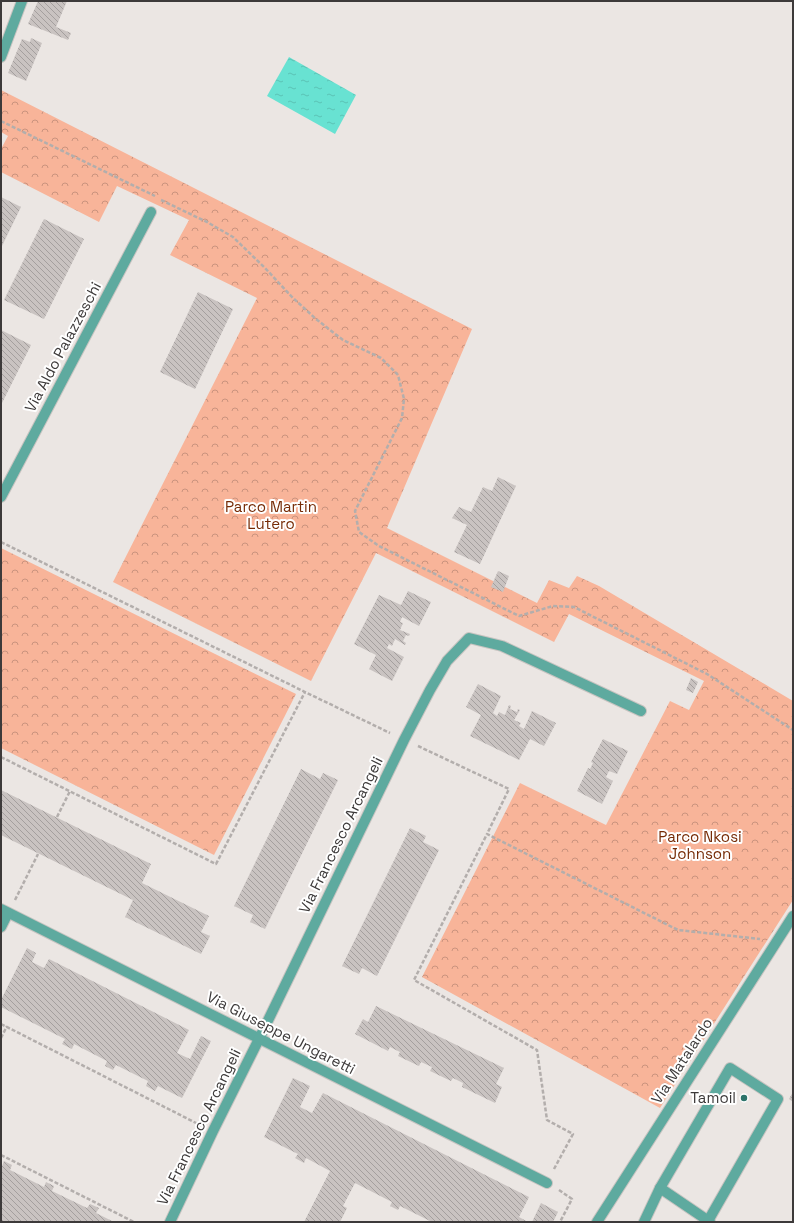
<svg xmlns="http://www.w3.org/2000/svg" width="794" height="1223" viewBox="0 0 794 1223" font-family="'Space Grotesk',sans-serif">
<defs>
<pattern id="park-crowns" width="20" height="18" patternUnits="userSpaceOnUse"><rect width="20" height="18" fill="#f8b499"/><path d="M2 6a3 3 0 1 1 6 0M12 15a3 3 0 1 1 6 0" fill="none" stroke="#ca937e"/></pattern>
<pattern id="water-ripples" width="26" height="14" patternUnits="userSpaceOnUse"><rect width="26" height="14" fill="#68e2d2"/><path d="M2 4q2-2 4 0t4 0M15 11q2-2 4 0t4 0" fill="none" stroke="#5bc3b5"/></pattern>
<pattern id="building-back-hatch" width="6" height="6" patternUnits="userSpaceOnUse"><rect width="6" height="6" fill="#c9c3c1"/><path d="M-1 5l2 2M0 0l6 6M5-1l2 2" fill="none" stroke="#a49f9e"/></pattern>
</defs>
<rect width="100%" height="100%" fill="#ebe6e3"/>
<g fill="url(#park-crowns)">
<path d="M1 90 472 329 387 528 537 603 549 580 569 588 577 576 599 586 793 701V900L660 1108 422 977 520 783 606 825 670 701 689 710 704 681 569 614 554 642 376 553 311 681 113 582 257 298 170 255 189 220 117 186 99 222 1 172V149L8 136 1 132Z"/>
<path d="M1 548 296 694 214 855 1 748Z"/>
</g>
<path fill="url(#water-ripples)" d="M289 57 356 95 335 134 267 96Z"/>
<g fill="url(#building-back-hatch)">
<path d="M38 1H67L56 27 71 33 68 40 28 24Z"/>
<path d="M31 38 42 43 26 81 8 73 22 39 30 42Z"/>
<path d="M1 197 21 207 1 248Z"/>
<path d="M44 219 84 239 44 319 4 300Z"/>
<path d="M198 292 233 309 195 389 160 372Z"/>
<path d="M1 330 31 345 1 405Z"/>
<path d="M498 477 516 486 480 564 454 552 467 525 452 518 459 507 471 512 483 487 492 491Z"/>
<path d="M498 571 509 576 503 592 491 587Z"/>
<path d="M408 591 431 602 419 626 402 617 400 622 403 623 400 630 410 634 409 636 406 635 403 641 406 643 405 645 395 639 392 646 389 644 387 648 404 657 392 681 369 669 376 655 354 644 379 595 401 605Z"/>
<path d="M691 678 698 682 693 693 686 690Z"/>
<path d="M478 684 501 696 493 713 497 716 499 712 505 715 509 705 511 706 510 709 517 712 518 709 520 710 514 720 521 723 519 726 524 729 532 711 556 723 544 746 530 739 519 760 470 736 481 715 466 707Z"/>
<path d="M603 739 628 751 617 774 609 771 606 777 613 781 602 804 577 791 588 768 590 769 593 763 591 762Z"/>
<path d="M301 769 320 779 323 773 338 780 265 929 250 922 253 915 234 906Z"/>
<path d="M1 790 151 864 142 883 209 916 201 932 210 936 201 954 125 917 133 900 1 835Z"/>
<path d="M410 828 426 836 423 842 439 850 377 976 362 968 359 974 342 966Z"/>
<path d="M27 948 36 953 32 962 44 968 49 959 189 1030 177 1053 190 1059 201 1036 211 1041 182 1098 158 1086 155 1091 146 1086 148 1081 116 1065 113 1070 105 1066 107 1061 74 1044 72 1049 62 1044 65 1039 1 1007V1000Z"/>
<path d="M376 1006 504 1068 496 1084 502 1087 495 1103 462 1087 463 1083 453 1078 451 1081 430 1071 432 1067 421 1062 419 1066 398 1056 400 1052 390 1047 388 1051 355 1034 363 1019 368 1022Z"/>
<path d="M293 1078 310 1086 300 1107 312 1113 323 1093 529 1197 519 1217 528 1222H432L400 1206 398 1210 390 1206 392 1202 355 1183 343 1206 347 1208 340 1222H304L330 1171 306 1158 304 1163 295 1158 298 1154 264 1137Z"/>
<path d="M793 1092V1102L789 1099Z"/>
<path d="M4 1161 12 1165 10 1170 44 1187 46 1182 54 1186 52 1191 87 1208 90 1204 99 1208 96 1213 114 1222H1V1165L2 1166Z"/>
<path d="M541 1203 558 1212 553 1222H532Z"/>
</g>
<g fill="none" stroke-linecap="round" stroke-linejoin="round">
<g stroke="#c8c4c1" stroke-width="12">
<g id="minor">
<path d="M1 57 22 1"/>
<path d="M1 497 151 212"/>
<path d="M1 909 547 1183"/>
<path d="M1 927 8 913"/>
<path d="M660 1188 710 1222"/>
<path d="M170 1222 213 1131 259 1039 404 740 430 690 447 661 469 638 502 646 641 711"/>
<path d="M597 1222 793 916"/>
<path d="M644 1222 660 1188 730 1068 778 1099 708 1221"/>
</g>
</g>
<g stroke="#b3aeac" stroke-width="2.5" stroke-dasharray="4 2" stroke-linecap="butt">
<path d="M1 121 155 196"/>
<path d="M161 200 207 222 233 237 265 268 292 297 316 319 343 340 381 358 398 375 404 399 402 418 355 511 359 532 379 546 519 616 553 606 574 607 707 674 793 730"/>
<path d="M1 542 305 692 390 733"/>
<path d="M418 746 509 789 487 834"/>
<path d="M1 757 216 864 305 692"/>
<path d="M57 817 70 791"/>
<path d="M15 900 38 854"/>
<path d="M1 1024 200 1125"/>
<path d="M1 1038 7 1026"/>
<path d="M1 1155 134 1222"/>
<path d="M554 1169 573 1134 547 1120 537 1050 414 980 487 834 678 930 760 939"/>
<path d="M559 1190 572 1199 560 1222"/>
</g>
<use href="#minor" stroke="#5eaa9f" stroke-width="10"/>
</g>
<circle fill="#2c736a" stroke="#fff" stroke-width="1.5" cx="744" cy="1098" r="4"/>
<g text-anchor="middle" stroke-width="4" stroke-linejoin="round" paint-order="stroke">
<g font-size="15" fill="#3d3a3a" stroke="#fff">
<text transform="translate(63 347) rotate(-62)" y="5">Via Aldo Palazzeschi</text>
<text transform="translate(341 835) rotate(-64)" y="5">Via Francesco Arcangeli</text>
<text transform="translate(281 1033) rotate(27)" y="5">Via Giuseppe Ungaretti</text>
<text transform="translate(682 1061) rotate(-57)" y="5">Via Matalardo</text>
<text transform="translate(199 1127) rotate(-64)" y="5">Via Francesco Arcangeli</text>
</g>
<g font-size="15" fill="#762b06" stroke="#fff">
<text x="271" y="512">Parco Martin<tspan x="271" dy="17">Lutero</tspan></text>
<text x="700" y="842">Parco Nkosi<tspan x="700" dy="17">Johnson</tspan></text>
</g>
<g font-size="15" fill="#3d3a3a" stroke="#fff" text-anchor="end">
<text x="736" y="1103">Tamoil</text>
</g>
</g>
<rect width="794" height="1223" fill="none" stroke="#3d3a3a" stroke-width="4"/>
</svg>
